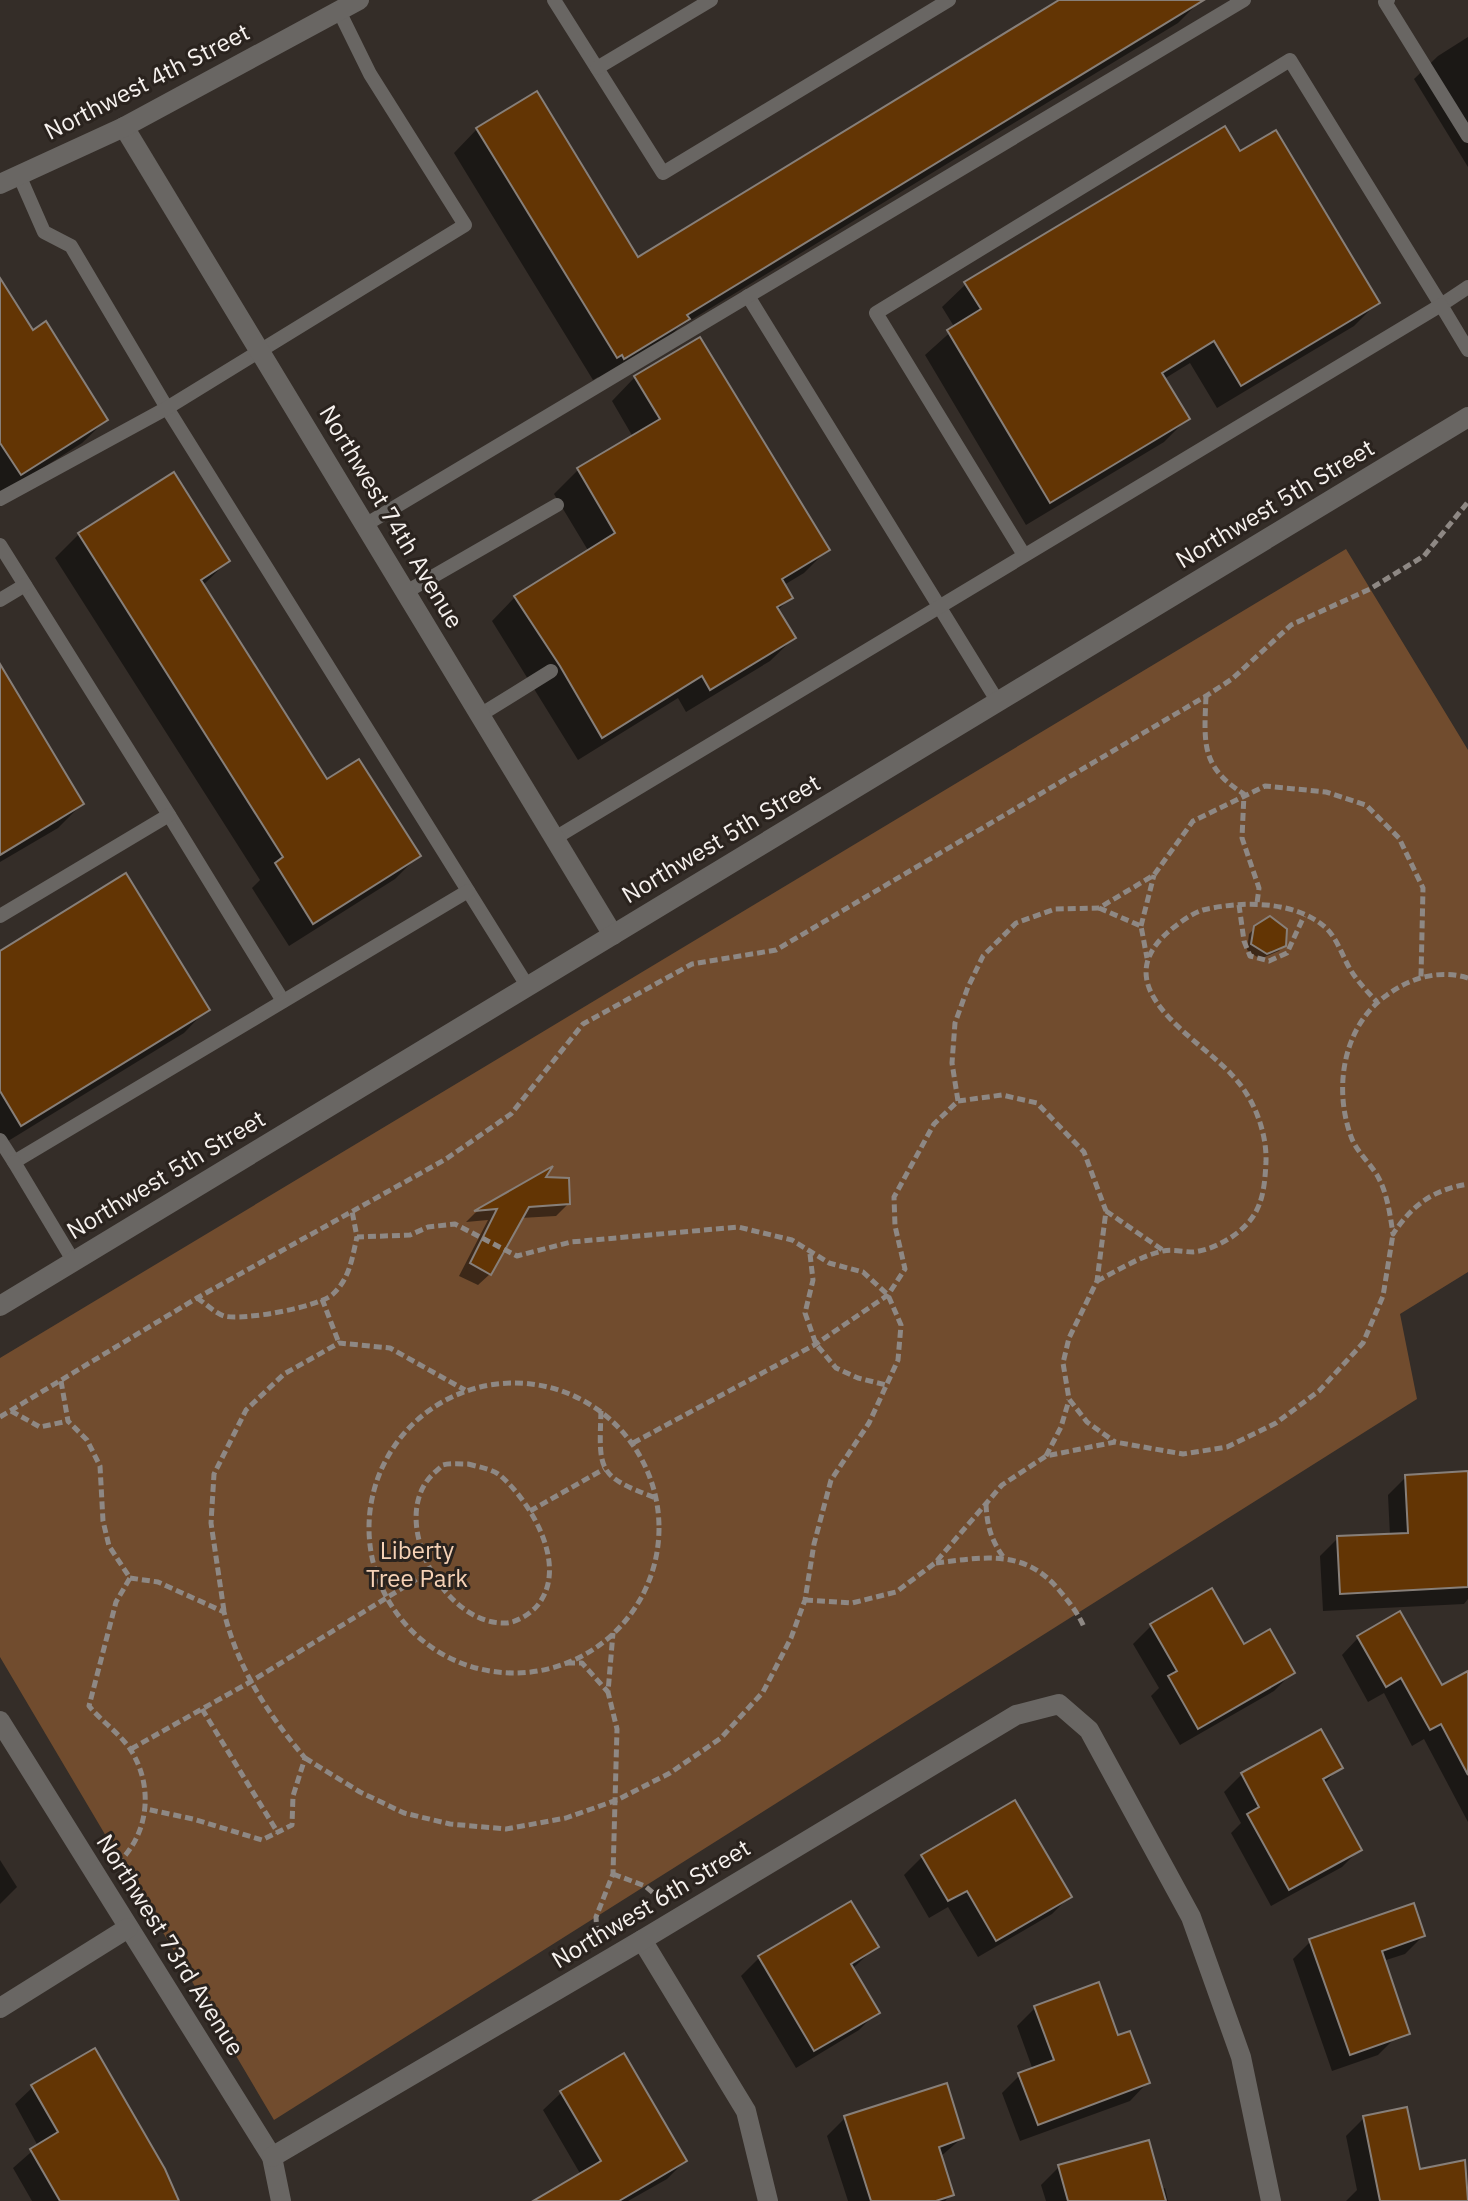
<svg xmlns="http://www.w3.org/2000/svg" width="1468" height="2201" viewBox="0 0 1468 2201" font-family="'IBM Plex Sans',sans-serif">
<rect width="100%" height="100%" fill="#342d28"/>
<path fill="#714c2e" d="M1346 549 1468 750V1272L1400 1314 1417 1399 274 2120 0 1657V1358Z"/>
<g fill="#0007">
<path d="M1063 0H1201L1178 23 678 328 664 343 600 381 598 377 593 380 454 153 477 129 638 260Z"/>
<path d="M1468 37V167L1414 79 1438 56Z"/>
<path d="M1239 154 1377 303 1354 326 1217 408 1190 363 1164 379 1187 419 1164 442 1026 525 925 355 955 328 942 307 966 284Z"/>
<path d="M0 282 32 332 106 420 82 443 0 495Z"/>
<path d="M635 377 827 550 804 573 784 585 791 597 777 611 794 638 770 661 686 712 678 698 578 760 492 621 515 597 589 552 554 494 578 470 633 437 612 401Z"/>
<path d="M79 534 228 561 202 586 327 782 418 856 395 879 289 946 252 888 260 880 55 558Z"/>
<path d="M0 672 82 804 58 828 0 862Z"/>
<path d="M1255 928 1284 945 1279 951 1260 959 1247 950 1249 934Z"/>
<path d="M0 953 207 1009 184 1033 0 1146Z"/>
<path d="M547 1171 543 1179 568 1204 556 1216 521 1218 490 1274 478 1285 459 1276 488 1220 466 1222 475 1213Z"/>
<path d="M1468 1473V1599L1464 1604 1323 1611 1320 1556 1338 1538 1390 1536 1388 1495 1406 1477Z"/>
<path d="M1151 1626 1292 1673 1274 1691 1180 1745 1151 1696 1159 1688 1133 1644Z"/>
<path d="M1358 1638 1442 1688 1468 1674V1822L1424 1739 1412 1746 1384 1693 1368 1702 1342 1655Z"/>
<path d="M1340 1767 1324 1784 1360 1849 1342 1867 1271 1906 1231 1833 1241 1823 1224 1792 1242 1774Z"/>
<path d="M1014 1802 1070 1896 1052 1914 978 1957 948 1907 929 1918 904 1875 922 1857Z"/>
<path d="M0 1860 17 1887 0 1904Z"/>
<path d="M1423 1936 1405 1954 1383 1961 1396 2037 1378 2055 1332 2071 1293 1959 1311 1941Z"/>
<path d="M876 1947 852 1969 877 2012 859 2030 796 2068 741 1976 759 1958Z"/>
<path d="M1097 1985 1117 2038 1147 2083 1130 2101 1020 2141 1002 2093 1020 2075 1033 2070 1017 2026 1035 2008Z"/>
<path d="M33 2087 176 2201H32L13 2168 38 2146 15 2104Z"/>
<path d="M561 2093 685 2161 667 2179 628 2201H545L581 2175 543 2110Z"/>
<path d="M845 2118 962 2138 940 2157 952 2194 945 2201H848L827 2136Z"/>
<path d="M1364 2118 1418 2171 1463 2162 1468 2201H1346L1357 2190 1346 2136Z"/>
<path d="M1059 2167 1160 2189 1165 2188 1168 2201H1046L1041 2185Z"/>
</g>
<g fill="#633504" stroke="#877f79" stroke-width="2">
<path d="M1059 0H1204L687 315 690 319 624 359 622 355 617 358 476 128 537 91 638 257Z"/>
<path d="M1225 126 1240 151 1276 130 1380 303 1241 386 1214 341 1162 373 1190 419 1050 503 947 330 981 309 964 282Z"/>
<path d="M0 278 33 330 46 321 108 420 21 475 0 443Z"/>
<path d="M700 337 830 550 782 579 793 598 777 607 796 638 710 690 702 676 602 738 560 666 514 596 615 533 577 468 660 419 634 376Z"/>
<path d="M174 472 230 561 201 580 327 779 359 759 421 856 313 924 275 863 283 857 78 533Z"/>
<path d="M0 664 84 804 0 855Z"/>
<path d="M126 873 210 1010 21 1126 0 1091V951Z"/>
<path d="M1270 916 1287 929 1286 946 1267 954 1251 944 1254 926Z"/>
<path d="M553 1166 546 1177 569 1178 570 1204 529 1207 491 1275 470 1263 497 1209 474 1211Z"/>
<path d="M1468 1471V1587L1340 1594 1337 1536 1408 1533 1405 1475Z"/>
<path d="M1212 1588 1244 1644 1270 1629 1295 1673 1198 1729 1168 1676 1177 1671 1150 1624Z"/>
<path d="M1400 1611 1442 1685 1468 1671V1775L1441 1724 1430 1730 1401 1678 1386 1687 1357 1636Z"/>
<path d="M1321 1729 1343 1768 1323 1779 1362 1850 1289 1890 1247 1814 1259 1807 1241 1773Z"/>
<path d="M1015 1800 1072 1897 996 1941 967 1891 948 1901 921 1855Z"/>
<path d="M851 1901 879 1947 851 1964 880 2013 814 2051 758 1956Z"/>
<path d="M1414 1903 1425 1936 1382 1951 1410 2034 1350 2055 1309 1939Z"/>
<path d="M1099 1982 1118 2035 1130 2031 1150 2083 1038 2125 1018 2073 1054 2060 1034 2006Z"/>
<path d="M95 2048 165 2169 179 2201H60L30 2149 58 2132 31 2085Z"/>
<path d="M624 2053 687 2161 619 2201H533L601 2161 560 2091Z"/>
<path d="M947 2083 964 2138 939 2147 954 2195 936 2201H871L844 2116Z"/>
<path d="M1407 2107 1420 2169 1465 2160 1468 2201H1380L1363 2116Z"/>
<path d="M1149 2140 1166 2201H1068L1058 2165Z"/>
</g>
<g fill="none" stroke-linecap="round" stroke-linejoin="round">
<g stroke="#8e8884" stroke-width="5" stroke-dasharray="8 4" stroke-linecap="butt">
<path d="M1206 696C1204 744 1201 767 1244 794L1242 838 1259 888 1257 903"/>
<path d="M1239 905 1244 941 1250 956 1269 961 1287 953 1304 916"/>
<path d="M1099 908 1141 926 1147 958"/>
<path d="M1141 926 1154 875"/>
<path d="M1468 978C1439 969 1410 978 1387 995 1342 1026 1333 1091 1352 1139 1358 1153 1369 1162 1377 1175 1387 1192 1390 1214 1393 1234 1413 1204 1433 1190 1468 1184"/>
<path d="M958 1101 1002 1095 1037 1103 1084 1152 1106 1211 1097 1281 1069 1338 1063 1363 1069 1399 1087 1422 1115 1442"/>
<path d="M1106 1211 1164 1251"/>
<path d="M810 1254 813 1280 805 1313 816 1344 836 1368 858 1378 886 1385"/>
<path d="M1097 1281C1117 1271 1140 1256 1163 1251 1173 1249 1184 1252 1193 1252 1215 1250 1243 1233 1254 1215 1264 1199 1265 1180 1266 1162 1267 1131 1253 1096 1231 1074 1197 1037 1105 989 1167 933 1176 925 1192 913 1203 910 1240 901 1294 900 1325 927 1337 938 1342 955 1350 969 1357 981 1367 991 1377 1002"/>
<path d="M197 1298C205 1303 215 1313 224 1316 242 1321 320 1307 333 1294 350 1278 352 1258 357 1237"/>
<path d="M322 1299 339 1343"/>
<path d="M61 1381 68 1421 87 1440 100 1466 103 1521 109 1546 130 1578 116 1602 89 1706C102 1722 122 1735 132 1752 153 1787 149 1832 120 1861"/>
<circle cx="514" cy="1528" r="145"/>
<path d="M11 1411 40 1427 68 1421"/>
<path d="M601 1411C599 1471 597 1476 656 1498"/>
<path d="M0 1417 197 1298 446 1159 511 1114 583 1024 692 964 776 950 1206 696 1232 679 1291 625 1370 589 1424 556 1468 502"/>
<path d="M633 1443 816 1344 888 1295 905 1269 895 1226 894 1197 934 1124 958 1101 952 1063 955 1023 968 987 983 956 1016 923 1055 909 1099 908 1154 875 1193 821 1265 786 1326 792 1366 805 1399 838 1423 888 1421 977"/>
<path d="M1046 1456 1061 1427 1069 1400"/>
<path d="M468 1464C478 1467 494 1469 502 1477 533 1505 569 1568 537 1606 530 1614 516 1623 505 1623 443 1625 386 1517 434 1473 436 1471 442 1466 443 1465 450 1463 461 1464 468 1464Z"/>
<path d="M986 1504C987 1526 991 1540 1004 1558"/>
<path d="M530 1511 604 1469"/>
<path d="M936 1563C985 1557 1025 1549 1059 1590 1069 1602 1078 1613 1084 1627"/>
<path d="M130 1578 158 1582 224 1612C238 1669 268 1714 305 1758L293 1796 292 1825 262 1840 193 1819 146 1809"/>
<path d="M805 1600 852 1603 896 1592 935 1563 1002 1485 1046 1456 1115 1442 1183 1454 1227 1447 1276 1423 1319 1391 1363 1343 1383 1296 1393 1234"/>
<path d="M224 1611 211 1523 214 1474 246 1410 284 1374 339 1343 390 1348 465 1390"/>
<path d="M567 1663H582L608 1692"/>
<path d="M202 1709 278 1833"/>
<path d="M131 1749 250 1682 430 1571"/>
<path d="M305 1758 360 1792 404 1813 450 1824 506 1829 566 1818 617 1800 670 1773 721 1738 763 1692 791 1638 805 1600 814 1544 831 1480 869 1423 898 1360 901 1325 888 1295 863 1272 829 1263 792 1240 738 1227 571 1242 517 1256 455 1224 428 1227 410 1235 357 1237 352 1211"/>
<path d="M613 1874 645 1886 658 1897"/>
<path d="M597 1934 596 1917 613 1874 617 1729 608 1692 613 1633"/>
</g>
<g stroke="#696663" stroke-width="14">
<path d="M554 0 663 173 949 0"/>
<path d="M1388 0 1385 2 1468 136"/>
<path d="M597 68 711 0"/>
<path d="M19 175 44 232 71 246 167 408 528 987"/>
<path d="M748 296 998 702"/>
<path d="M0 499 167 408 465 225 370 74 339 11"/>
<path d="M365 525 1244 0"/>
<path d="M0 545 169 815 283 1001"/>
<path d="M1024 555 876 313 1290 60 1441 305 1468 287"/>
<path d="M406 592 557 505"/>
<path d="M0 600 25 585"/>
<path d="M480 715 551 671"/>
<path d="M555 838 1441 305 1468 350"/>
<path d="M0 916 169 815"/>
<path d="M0 1140 14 1162 468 891"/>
<path d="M14 1162 74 1262"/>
</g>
<g stroke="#696663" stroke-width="20">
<path d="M124 127 613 935"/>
<path d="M0 184 124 127 359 0"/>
<path d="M0 1721 272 2157 281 2201"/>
<path d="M642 1940 746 2111 768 2201"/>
<path d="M0 2008 128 1928"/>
<path d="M272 2157 642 1940 1016 1715 1059 1704 1089 1730 1191 1917 1241 2057 1271 2201"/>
</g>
<path stroke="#696663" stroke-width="20" d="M0 1306 1468 417"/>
</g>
<g text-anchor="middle" stroke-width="6" stroke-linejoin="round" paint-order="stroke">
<g font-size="24" fill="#f6f1ee" stroke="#2a231e">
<text transform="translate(147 82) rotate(-27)" y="8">Northwest 4th Street</text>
<text transform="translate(1275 504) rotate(-31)" y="8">Northwest 5th Street</text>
<text transform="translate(391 517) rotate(59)" y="8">Northwest 74th Avenue</text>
<text transform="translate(721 839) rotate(-31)" y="8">Northwest 5th Street</text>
<text transform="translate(166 1175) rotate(-31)" y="8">Northwest 5th Street</text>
<text transform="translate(651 1904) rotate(-31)" y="8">Northwest 6th Street</text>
<text transform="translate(170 1945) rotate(58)" y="8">Northwest 73rd Avenue</text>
</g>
<g font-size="24" fill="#f6d2b6" stroke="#2a231e">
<text x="417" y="1559">Liberty<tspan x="417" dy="28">Tree Park</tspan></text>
</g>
</g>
</svg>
